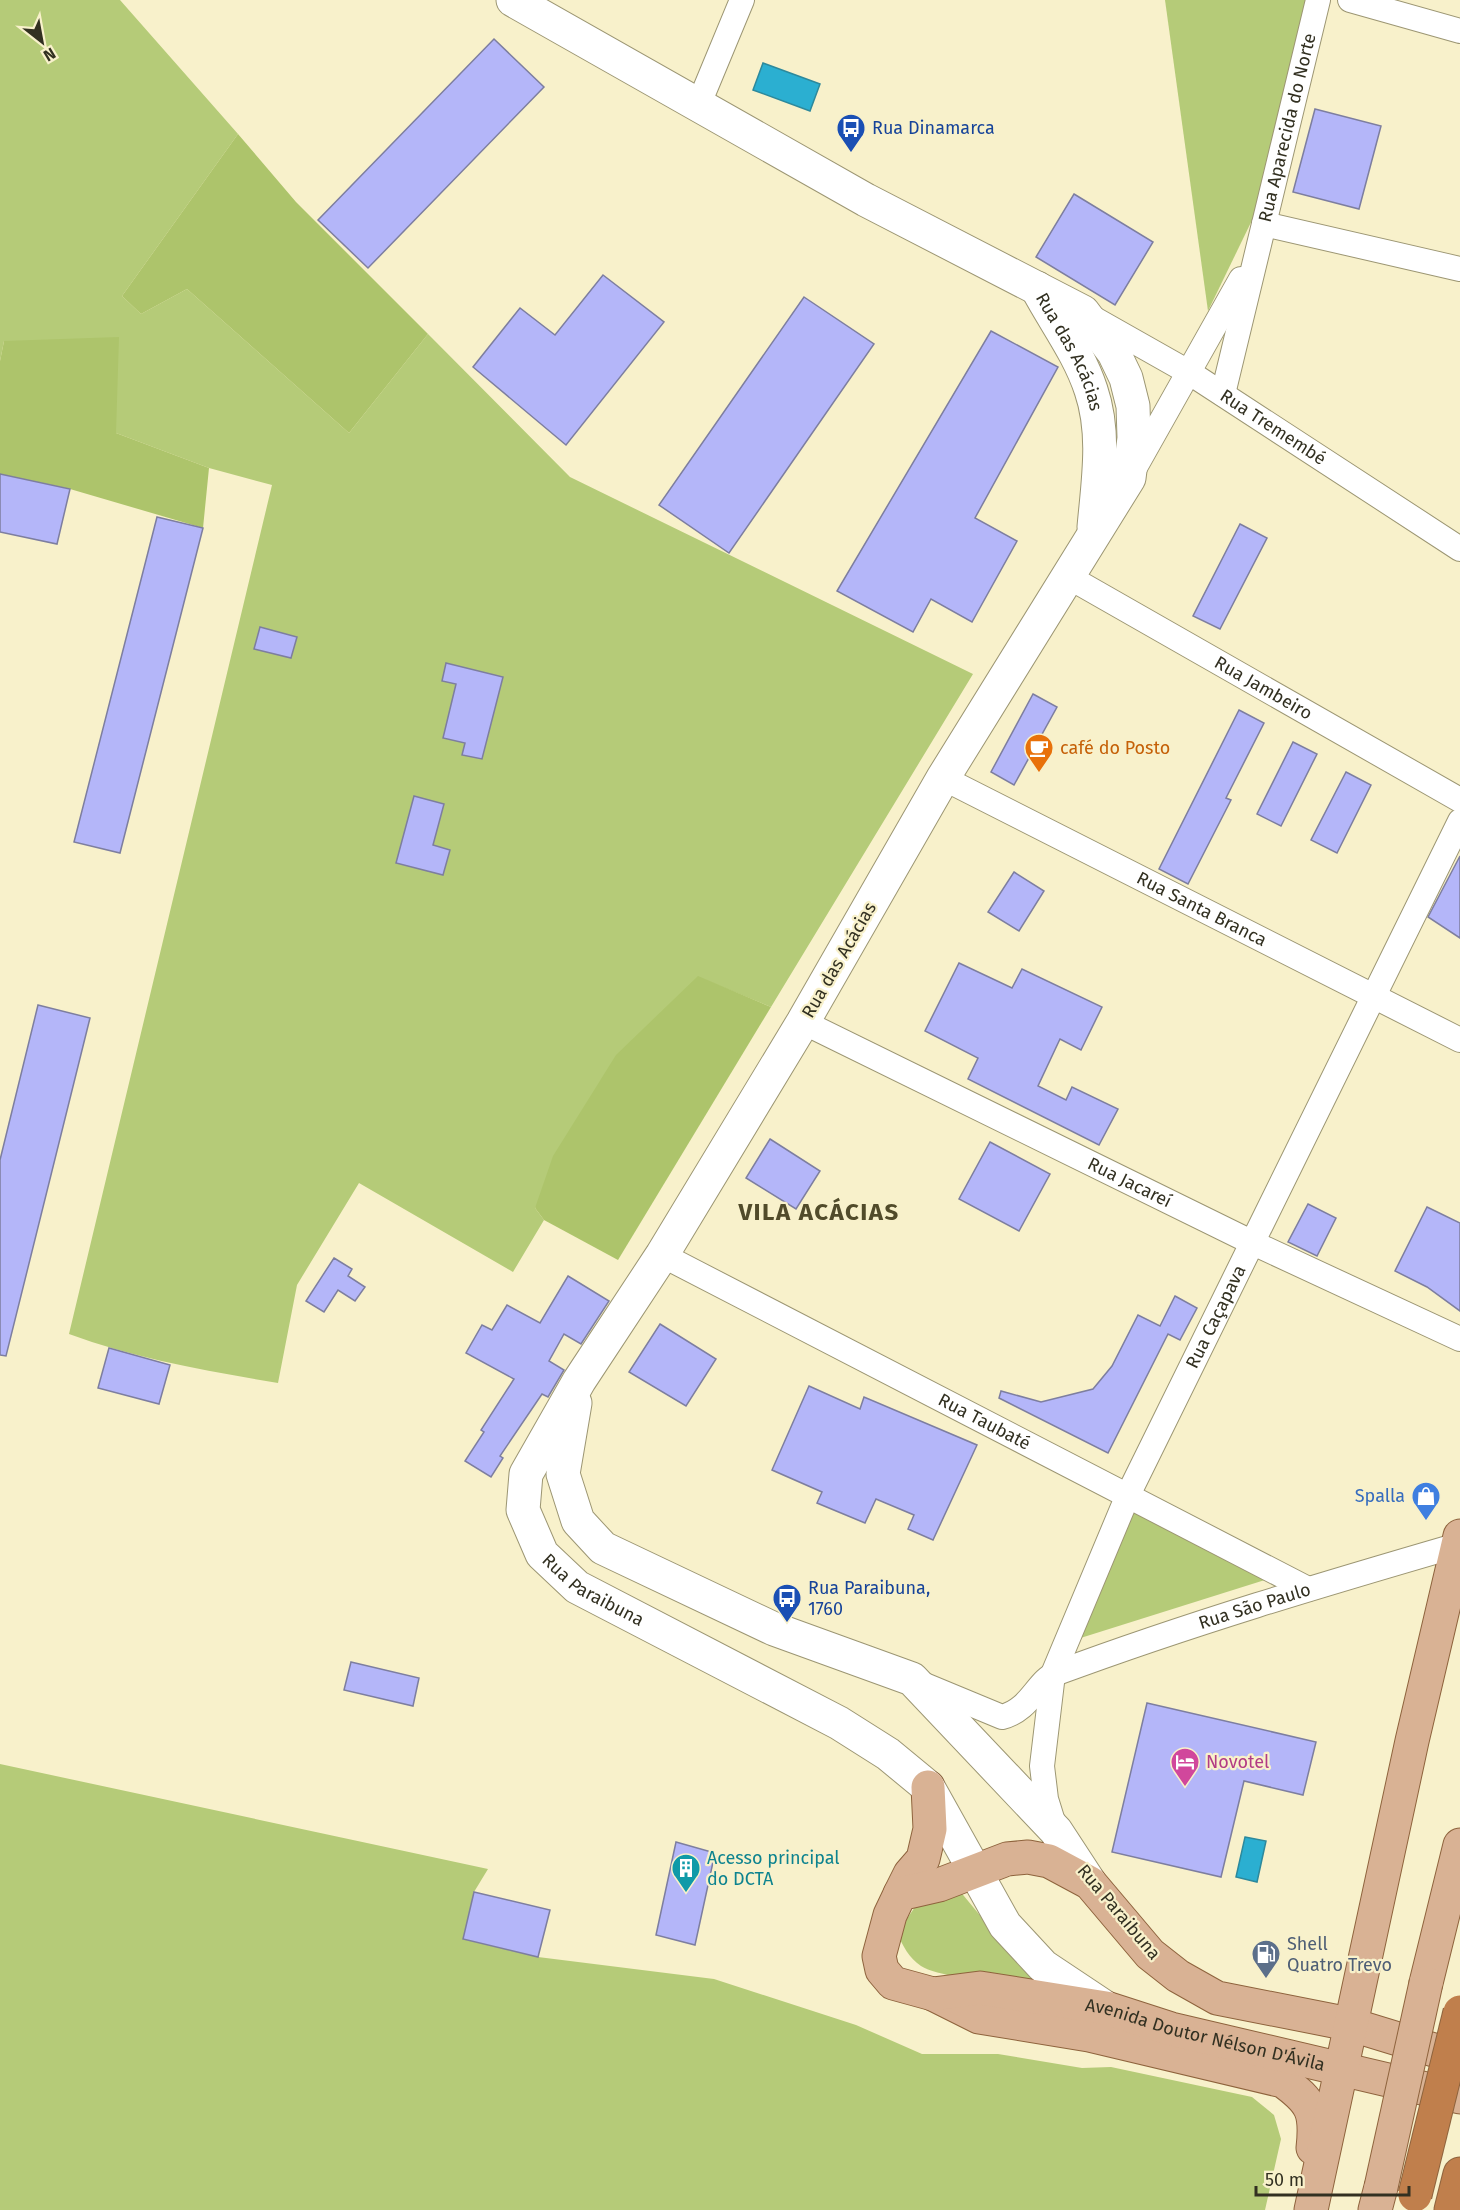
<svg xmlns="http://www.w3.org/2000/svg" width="1460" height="2210" viewBox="0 0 1460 2210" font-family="'Fira Sans',sans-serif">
<rect width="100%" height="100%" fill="#f8f1cb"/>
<g fill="#b5cb78">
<path d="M0 0H120L238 134 122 296 141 314 187 289 349 433 428 334 570 477 973 674 771 1007 698 977 535 1208 544 1220 513 1272 359 1183 297 1285 278 1383C207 1371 137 1359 69 1334L272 485 209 468 116 433 4 341 0 361Z"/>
<path d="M1165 0H1311L1256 212 1208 311Z"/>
<path d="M1131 1510 1268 1579 1071 1641Z"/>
<path d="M0 1764 488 1869 474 1892 463 1939 538 1957 714 1979 856 2025 922 2054H998L1082 2068 1111 2067 1252 2097 1274 2115 1281 2139 1265 2210H0Z"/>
<path d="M959 1890 997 1936 1058 1989C1029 1985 943 1980 921 1966 909 1958 903 1946 897 1933L915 1907Z"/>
</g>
<g fill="#adc46b">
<path d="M238 134 296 202 428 334 349 433 187 289 141 314 122 296Z"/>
<path d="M119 337 116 433 209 468 203 528 70 489 0 474V361L4 341Z"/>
<path d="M698 976 771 1007 618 1260 544 1220 535 1208 553 1156 616 1055Z"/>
</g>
<g fill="#2bafd1" stroke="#2d899c" stroke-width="1.5">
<path d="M763 63 820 84 810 111 753 90Z"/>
<path d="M1245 1837 1266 1841 1257 1882 1236 1877Z"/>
</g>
<g fill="#b4b6f9" stroke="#7d7e9f" stroke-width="1.5">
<path d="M494 39 544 87 368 268 318 220Z"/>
<path d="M1315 109 1381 126 1359 209 1293 192Z"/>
<path d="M1074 194 1153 242 1115 305 1036 257Z"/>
<path d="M603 275 664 322 566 445 473 367 520 308 555 335Z"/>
<path d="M804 297 874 344 729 553 659 505Z"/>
<path d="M991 331 1058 367 975 518 1017 541 972 622 931 599 913 632 837 591Z"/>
<path d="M0 474 70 489 57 544 0 532Z"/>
<path d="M157 517 203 528 120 853 74 842Z"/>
<path d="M1240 524 1267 538 1220 629 1193 616Z"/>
<path d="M260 627 297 637 291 658 254 649Z"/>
<path d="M446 663 503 677 482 759 462 755 465 743 443 738 456 684 442 681Z"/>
<path d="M1033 694 1057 707 1014 785 991 772Z"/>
<path d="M1239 710 1264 723 1226 798 1231 800 1188 884 1159 869Z"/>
<path d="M1293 742 1317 754 1281 826 1257 814Z"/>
<path d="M1346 772 1371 785 1337 853 1311 840Z"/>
<path d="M414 796 444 804 433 845 450 850 443 875 396 863Z"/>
<path d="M1460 856V938L1428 917Z"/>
<path d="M1014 872 1044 891 1019 931 988 912Z"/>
<path d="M959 963 1012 988 1022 969 1102 1007 1081 1050 1060 1039 1038 1086 1066 1100 1072 1087 1118 1109 1099 1145 968 1079 978 1058 925 1031Z"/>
<path d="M38 1005 90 1018 6 1356 0 1355V1160Z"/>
<path d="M770 1139 820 1171 796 1209 746 1178Z"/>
<path d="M990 1142 1050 1174 1019 1231 959 1199Z"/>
<path d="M1308 1204 1336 1218 1317 1256 1288 1242Z"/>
<path d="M1427 1207 1460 1223V1311L1427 1287 1395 1271Z"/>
<path d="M334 1258 352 1269 348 1276 365 1287 355 1301 338 1290 324 1312 306 1301Z"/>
<path d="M568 1276 609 1301 581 1344 564 1334 549 1361 564 1370 548 1397 542 1394 500 1456 503 1458 491 1477 465 1461 484 1432 481 1430 514 1379 466 1353 482 1325 492 1330 507 1305 540 1323Z"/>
<path d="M1175 1296 1197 1308 1180 1340 1168 1334 1108 1453 999 1398 1001 1391 1041 1402 1093 1389 1112 1366 1138 1315 1160 1326Z"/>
<path d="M660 1324 716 1359 686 1406 629 1372Z"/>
<path d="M109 1348 170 1365 159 1404 98 1388Z"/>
<path d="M809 1386 860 1409 864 1397 977 1445 933 1540 908 1529 914 1515 876 1499 865 1523 817 1503 822 1492 772 1470Z"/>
<path d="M351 1662 419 1678 413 1706 344 1690Z"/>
<path d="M1147 1703 1316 1742 1303 1795 1244 1781 1221 1877 1112 1852Z"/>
<path d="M676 1842 715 1853 695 1945 656 1935Z"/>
<path d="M474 1892 550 1910 538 1957 463 1939Z"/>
</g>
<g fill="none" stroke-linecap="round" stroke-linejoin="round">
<g stroke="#9c9673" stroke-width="26">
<g id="street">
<path d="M1350 0 1460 31"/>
<path d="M698 106 742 0"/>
<path d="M1264 224 1460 269"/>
<path id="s1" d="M1091 317 1190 373 1460 549"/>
<path id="s2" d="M1223 394 1318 0"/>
<path d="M1133 471 1241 279"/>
<path id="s3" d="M1067 576 1460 800"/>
<path id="s4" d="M943 778 1460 1040"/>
<path id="s5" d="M803 1022 1251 1242 1460 1339"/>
<path id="s6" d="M662 1255 1308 1589"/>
<path id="s7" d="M920 1683 1002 1717C1031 1710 1037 1680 1057 1673 1189 1624 1324 1584 1458 1545"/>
<path id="s8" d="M1055 1828 1046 1799 1042 1766 1053 1674 1128 1495 1460 821"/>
</g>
</g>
<g stroke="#9c9673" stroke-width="35">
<g id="secondary">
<path id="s9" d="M513 0 866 200 1083 312 1114 353 1126 378 1133 406 1134 438 1129 478 943 778 803 1022 662 1255 579 1381 526 1474 523 1510 542 1554 577 1587 839 1723 888 1754 928 1787 1005 1925 1043 1966 1106 2008"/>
<path id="s10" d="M1037 288C1055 322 1079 353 1091 390 1106 434 1098 482 1094 527"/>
<path d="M575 1403 563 1474 578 1521 603 1548 774 1629 912 1679 1056 1831 1090 1883"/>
</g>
</g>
<g stroke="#8e633d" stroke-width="35">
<g id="primary">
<path d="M900 1894 910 1874 923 1859 930 1829 928 1787"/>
<path d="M1426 1983 1460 1845"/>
<path d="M933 1994 979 2017 1089 2035 1283 2081C1312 2102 1317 2112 1313 2148"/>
<path id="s11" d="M1460 2058 1349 2024 1217 1998 1178 1976 1150 1954 1090 1883 1049 1861 1028 1857 1007 1859 939 1885 900 1894 890 1915 879 1956 882 1970 893 1983 933 1994 980 1988 1106 2008 1171 2029 1460 2097"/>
<path d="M1311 2210 1412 1741 1460 1536"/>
<path d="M1375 2210 1381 2187"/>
</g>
</g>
<g stroke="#8e633d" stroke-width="35">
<path id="highway" d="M1451 2210 1460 2174"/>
</g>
<use href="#street" stroke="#fff" stroke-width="24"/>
<use href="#secondary" stroke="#fff" stroke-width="33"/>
<use href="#primary" stroke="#d9b294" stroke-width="33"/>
<use href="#highway" stroke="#c07f4c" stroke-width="33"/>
<g stroke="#8e633d" stroke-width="35" stroke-linecap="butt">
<path id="primary-bridge" d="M1381 2187 1426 1983"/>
</g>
<g stroke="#8e633d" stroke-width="35" stroke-linecap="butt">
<path id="highway-bridge" d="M1415 2195 1460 2012"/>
</g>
<use href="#primary-bridge" stroke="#d9b294" stroke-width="33"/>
<use href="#highway-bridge" stroke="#c07f4c" stroke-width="33"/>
</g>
<defs>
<g id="bus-pin" transform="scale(1.5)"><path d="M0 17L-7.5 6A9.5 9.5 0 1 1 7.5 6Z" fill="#1a4fb4" stroke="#f8f1cb"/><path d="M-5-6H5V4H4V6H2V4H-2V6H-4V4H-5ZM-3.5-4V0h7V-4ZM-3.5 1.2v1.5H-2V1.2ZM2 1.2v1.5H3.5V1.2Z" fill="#fff"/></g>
<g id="cafe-pin" transform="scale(1.5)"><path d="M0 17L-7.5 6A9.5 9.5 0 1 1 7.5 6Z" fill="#e8710a" stroke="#f8f1cb"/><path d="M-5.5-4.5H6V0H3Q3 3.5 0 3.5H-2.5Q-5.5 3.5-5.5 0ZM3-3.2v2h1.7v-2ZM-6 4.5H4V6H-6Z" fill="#fff"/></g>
<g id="shop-pin" transform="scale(1.5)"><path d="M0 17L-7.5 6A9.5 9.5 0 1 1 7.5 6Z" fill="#3f7fe0" stroke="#f8f1cb"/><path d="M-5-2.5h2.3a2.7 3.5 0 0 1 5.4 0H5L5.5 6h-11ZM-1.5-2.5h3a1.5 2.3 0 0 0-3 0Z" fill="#fff"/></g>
<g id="hotel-pin" transform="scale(1.5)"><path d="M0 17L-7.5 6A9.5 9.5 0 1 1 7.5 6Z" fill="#d1479c" stroke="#f8f1cb"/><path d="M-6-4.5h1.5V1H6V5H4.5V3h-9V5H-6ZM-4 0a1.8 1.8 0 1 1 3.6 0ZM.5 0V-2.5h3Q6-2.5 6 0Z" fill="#fff"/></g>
<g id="building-pin" transform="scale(1.5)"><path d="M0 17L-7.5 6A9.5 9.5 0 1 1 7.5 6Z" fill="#0f9aa8" stroke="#f8f1cb"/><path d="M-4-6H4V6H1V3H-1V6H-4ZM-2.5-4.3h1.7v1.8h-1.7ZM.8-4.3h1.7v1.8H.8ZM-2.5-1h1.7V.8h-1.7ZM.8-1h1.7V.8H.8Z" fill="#fff"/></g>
<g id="fuel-pin" transform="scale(1.5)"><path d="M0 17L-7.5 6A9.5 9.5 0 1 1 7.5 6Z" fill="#5c6f8a" stroke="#f8f1cb"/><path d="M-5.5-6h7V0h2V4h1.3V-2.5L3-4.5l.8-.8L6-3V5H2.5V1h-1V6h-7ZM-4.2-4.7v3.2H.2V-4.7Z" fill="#fff"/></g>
</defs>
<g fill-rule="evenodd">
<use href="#bus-pin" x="851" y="128"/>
<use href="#cafe-pin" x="1039" y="748"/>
<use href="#shop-pin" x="1426" y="1496"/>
<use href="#bus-pin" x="787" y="1598"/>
<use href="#hotel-pin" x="1185" y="1762"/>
<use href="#building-pin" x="686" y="1868"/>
<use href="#fuel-pin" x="1266" y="1954"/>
</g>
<g text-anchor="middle" stroke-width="4.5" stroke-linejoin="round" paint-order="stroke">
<g font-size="18" fill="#323021" stroke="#f8f1cb">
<text dy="6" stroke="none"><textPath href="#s2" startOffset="274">Rua Aparecida do Norte</textPath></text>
<text dy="6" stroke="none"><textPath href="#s10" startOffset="72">Rua das Acácias</textPath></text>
<text dy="6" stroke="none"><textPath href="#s1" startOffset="213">Rua Tremembé</textPath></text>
<text dy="6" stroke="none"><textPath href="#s3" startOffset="226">Rua Jambeiro</textPath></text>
<text dy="6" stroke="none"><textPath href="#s4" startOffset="290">Rua Santa Branca</textPath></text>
<text transform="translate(839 960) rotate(-60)" y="6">Rua das Acácias</text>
<text dy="6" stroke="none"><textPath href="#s5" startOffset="364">Rua Jacareí</textPath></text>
<text dy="6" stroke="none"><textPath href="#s8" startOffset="549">Rua Caçapava</textPath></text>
<text dy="6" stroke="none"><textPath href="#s6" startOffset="363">Rua Taubaté</textPath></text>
<text dy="6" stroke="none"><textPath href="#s9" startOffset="2142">Rua Paraibuna</textPath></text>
<text dy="6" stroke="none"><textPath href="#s7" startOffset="369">Rua São Paulo</textPath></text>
<text transform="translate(1119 1912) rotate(50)" y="6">Rua Paraibuna</text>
<text dy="6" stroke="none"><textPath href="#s11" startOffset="1042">Avenida Doutor Nélson D'Ávila</textPath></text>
</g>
<g font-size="18" fill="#164399" stroke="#f8f1cb" text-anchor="start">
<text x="872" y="134">Rua Dinamarca</text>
<text x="808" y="1594">Rua Paraibuna,<tspan x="808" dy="21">1760</tspan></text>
</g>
<g font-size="18" fill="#c56008" stroke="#f8f1cb" text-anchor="start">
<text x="1060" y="754">café do Posto</text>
</g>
<g font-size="18" fill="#366cbe" stroke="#f8f1cb" text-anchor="end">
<text x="1405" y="1502">Spalla</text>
</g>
<g font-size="18" fill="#b23c85" stroke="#f8f1cb" text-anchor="start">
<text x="1206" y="1768">Novotel</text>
</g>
<g font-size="18" fill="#0d838f" stroke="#f8f1cb" text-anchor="start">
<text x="707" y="1864">Acesso principal<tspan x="707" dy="21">do DCTA</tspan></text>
</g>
<g font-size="18" fill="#4e5e75" stroke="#f8f1cb" text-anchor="start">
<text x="1287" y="1950">Shell<tspan x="1287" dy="21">Quatro Trevo</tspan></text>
</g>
<g font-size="24" font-weight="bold" letter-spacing="1.5" fill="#514b2a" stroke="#f8f1cb">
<text x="819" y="1220">VILA ACÁCIAS</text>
</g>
</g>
<g transform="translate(42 42) rotate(149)" stroke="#f8f1cb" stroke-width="4.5" paint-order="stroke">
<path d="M0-4.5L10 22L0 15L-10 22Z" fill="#323021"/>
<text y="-9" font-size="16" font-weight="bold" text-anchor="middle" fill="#323021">N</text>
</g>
<path d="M1256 2186v9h153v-9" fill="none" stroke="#323021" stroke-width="3"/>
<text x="1265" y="2186" font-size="18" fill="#323021" stroke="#f8f1cb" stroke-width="4.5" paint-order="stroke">50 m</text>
</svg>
